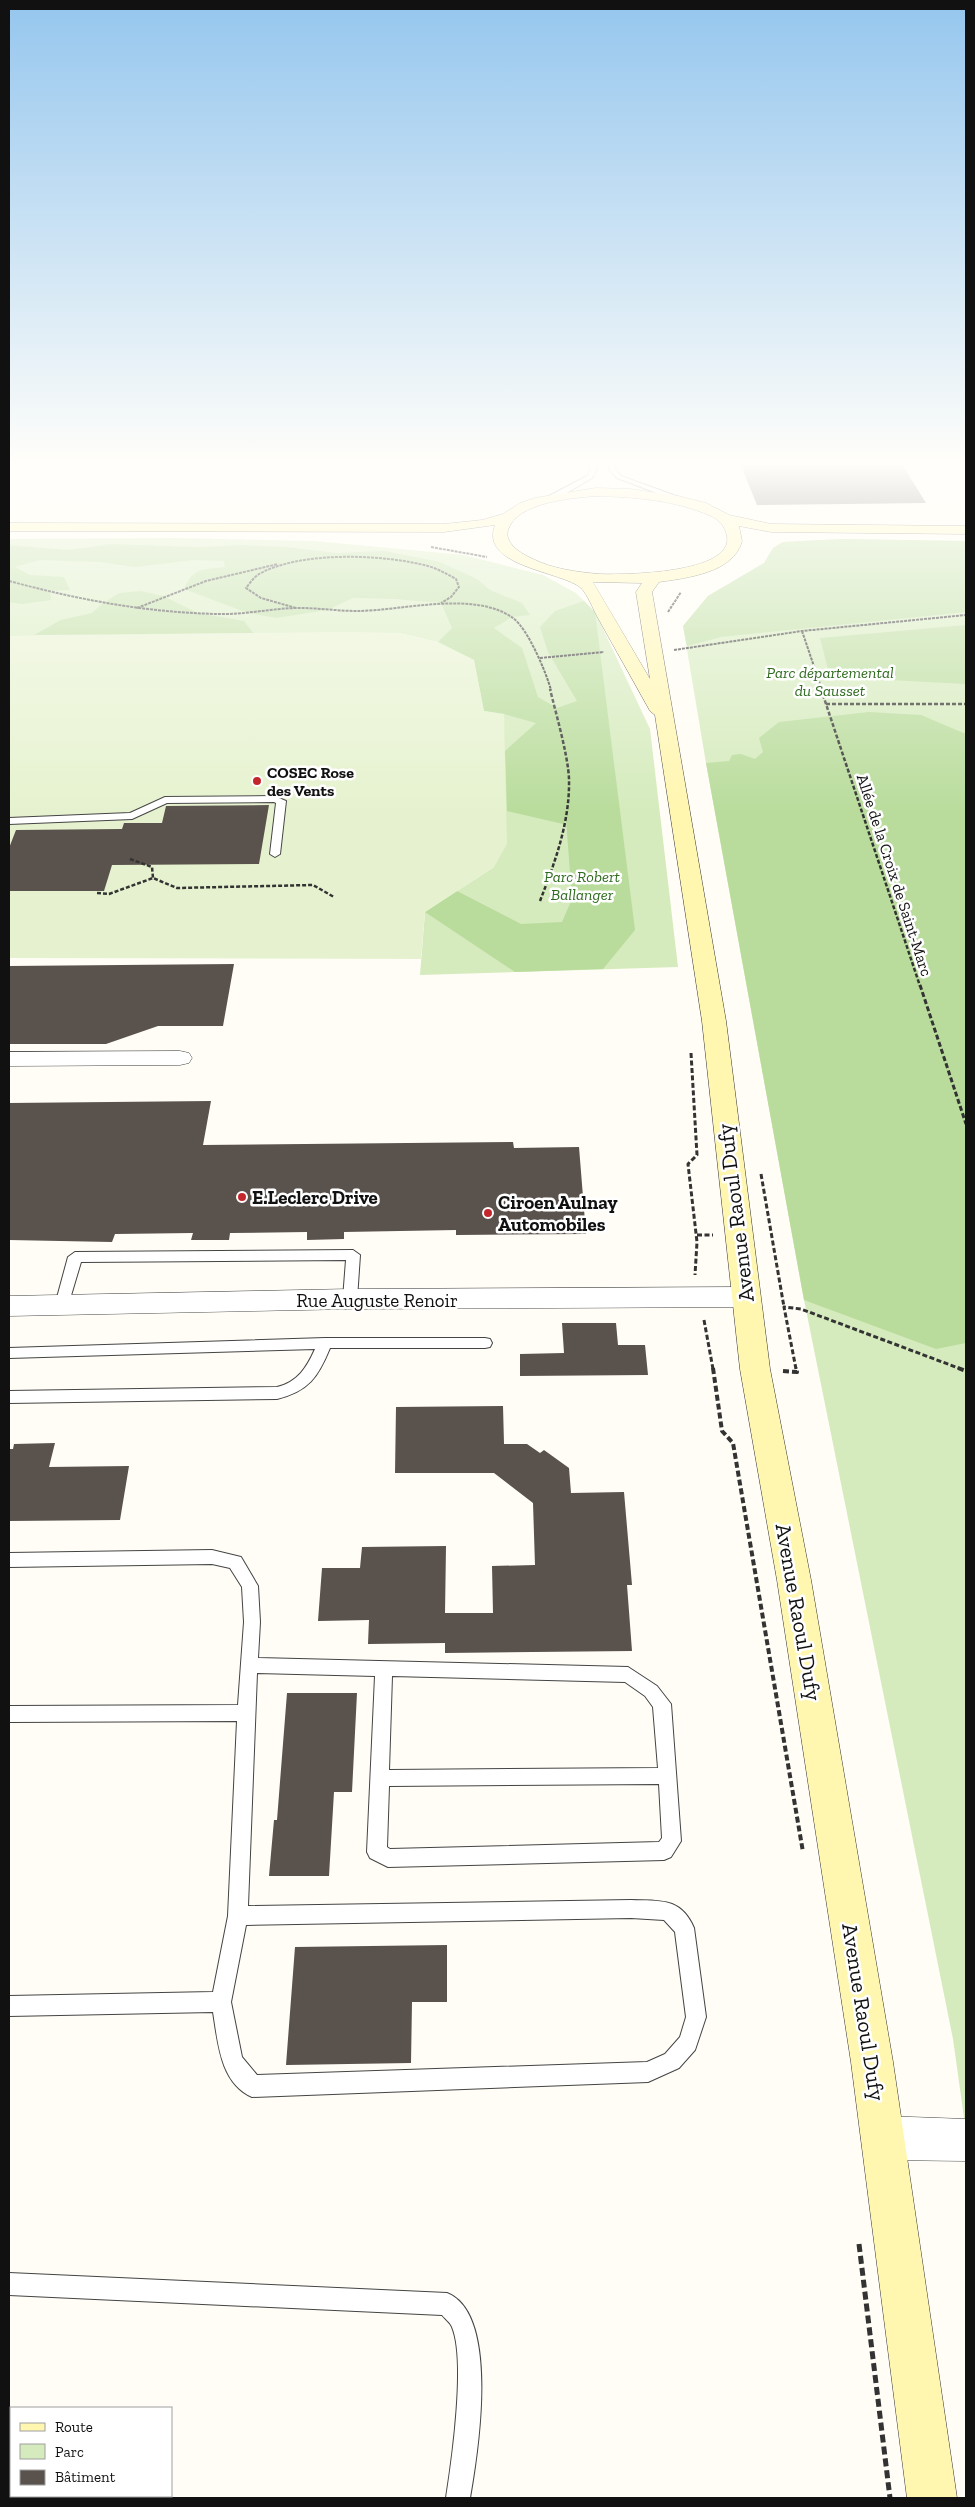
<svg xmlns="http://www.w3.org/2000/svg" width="975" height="2507" viewBox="0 0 975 2507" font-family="'Zilla Slab',serif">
<rect width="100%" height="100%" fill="#fffdf5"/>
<g fill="#d5ebbd">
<path d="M173 538 314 541 464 555 543 575 576 593 595 612 650 729 678 967 420 975 425 912 494 867 438 642 399 633 9 636V539Z"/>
<path d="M842 539 966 541V2132L953 2039 804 1300 706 763 683 626 708 596 764 563 773 548 783 542Z"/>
</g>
<g fill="#b9dc9c">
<path d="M842 539 966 541V612L721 637 687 646 683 626 708 596 764 563 773 548 783 542Z"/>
<path d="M110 544 199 547 241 545 287 547 337 553 384 551 440 562 477 579 490 590 522 603 530 615 512 617 494 628 522 648 538 697 557 708 577 701 548 652 540 627 555 611 584 601 595 612 635 930 603 969 515 972 425 912 457 891 521 924 562 922 572 899 566 820 563 824 507 811 505 751 536 723 504 714 484 711 474 660 438 642 452 628 441 603 395 599 353 598 327 610 276 618 248 613 184 589C194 566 204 570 225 567L224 561 194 560 135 567 100 562 40 560 15 567 30 575 64 577 70 590 50 591 51 600 22 604 9 602V545L69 550Z"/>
<path d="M141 591 163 596 198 613 244 621 253 633 34 635 61 620 92 613 102 604 119 593Z"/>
<path d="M966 625V684L830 677 820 638Z"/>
<path d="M869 712 921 715 966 734V1343L936 1349 804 1300 706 763 729 761 732 755 741 754 755 759 763 752 759 738 779 722Z"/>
</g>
<path fill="#e6f2cf" d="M348 632 399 633 438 642 474 660 484 711 504 714 507 844 494 867 425 912 421 959 9 958V636Z"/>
<g fill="#5a524d">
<path d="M739 461H900L926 503 757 505Z"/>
<path d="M269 805 259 864 112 865 104 891H9V848L16 830 122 829 124 823H162L166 806Z"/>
<path d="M234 964 223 1026H158L106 1044H9V966Z"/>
<path d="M211 1101 203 1145 513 1142 514 1148 579 1147 586 1234 456 1235V1230L344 1232V1239L307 1240V1232L230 1233 229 1240H191L193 1233 115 1234 112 1242 9 1240V1103Z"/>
<path d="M562 1323H616L618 1345H645L648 1375 520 1376V1354L564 1353Z"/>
<path d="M503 1406 504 1444H527L540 1453 544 1450 569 1468 571 1493 624 1492 632 1585H627L632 1651 445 1653V1643L368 1644 369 1620 318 1621 322 1568H360L362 1547 446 1546 445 1613H493L492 1566 535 1565 533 1503 494 1473H395L396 1407Z"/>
<path d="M55 1443 49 1467 129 1466 120 1520 9 1521V1449H13L14 1444Z"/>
<path d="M287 1693H357L352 1792H334L329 1876H269L274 1820H277Z"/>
<path d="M447 1945V2002H412L411 2063 286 2065 295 1947Z"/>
</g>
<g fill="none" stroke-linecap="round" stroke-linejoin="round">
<g stroke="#444" stroke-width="2">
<g id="service">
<path d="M588 461H595L597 469 592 478 555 500H549V496L587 476 591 469Z"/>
<path d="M609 461H615V469L621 476 690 501 683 503 617 478 609 469Z"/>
<path d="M274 796 286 801 280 854 275 857 270 854 276 803 274 802 167 803 132 819 9 824V818L130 813 165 797Z"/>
<path d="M353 1250 360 1255 357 1299 350 1304 343 1299 346 1260 81 1262 67 1309 62 1310 55 1305 68 1257 75 1252Z"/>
<path d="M325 1338H485L490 1339 492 1343 490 1347 485 1348H330C318 1377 309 1391 277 1399L9 1403V1391L277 1387C298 1382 307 1367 315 1349L9 1358V1348Z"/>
<path d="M212 1550 241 1557 258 1586 260 1622 258 1658 628 1667 657 1686 671 1704 681 1841 671 1857 664 1860 388 1867 370 1858 367 1852 375 1676 257 1673 248 1906 631 1900C659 1901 681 1897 694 1928L706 2017 695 2050 679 2068 648 2082 252 2097C220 2083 218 2042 213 2012L9 2016V1996L213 1992 228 1916 237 1721 9 1722V1706L238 1705 244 1622 242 1587 230 1568 212 1564 9 1567V1553ZM392 1676 625 1682 645 1696 653 1707 658 1768 389 1770ZM659 1784 662 1838 659 1842 390 1849 387 1847 389 1786ZM631 1918 664 1920 675 1932 686 2017 680 2037 665 2054 647 2062 257 2075 242 2057 231 2002 246 1925Z"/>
<path d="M9 2273 447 2293C500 2314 478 2452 470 2498H446C452 2460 466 2360 452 2327 450 2322 445 2319 442 2315L9 2295Z"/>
</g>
</g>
<g stroke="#444" stroke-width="1">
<g id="minor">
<path d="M180 1051 189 1053 192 1058 189 1063 180 1065 9 1066V1052Z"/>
<path d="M745 1287 755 1290 759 1297 755 1304 745 1307 350 1309 9 1316V1296L350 1289Z"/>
</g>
</g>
<g stroke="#444" stroke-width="1">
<path id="tertiary" d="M883 2116 966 2119V2161L883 2160 868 2153 861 2138 868 2123Z"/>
</g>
<g stroke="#333" stroke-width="1">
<path id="secondary" d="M596 488 630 489 678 496 706 503 729 515 771 524 966 526V534L771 532 739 526 742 541C734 573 686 578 659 582L652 592 726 1021 770 1369 811 1580 893 2062 957 2498H907L851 2062 777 1580 740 1369 702 1021 655 715 650 711C633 680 615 649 598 618 593 609 588 595 581 588 562 571 479 567 495 525L444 532 9 531V523L444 524 482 520 503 514 520 503 535 498ZM596 496C635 497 675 500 711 516 720 520 725 527 727 536 734 574 623 575 599 574 577 572 553 569 533 559 522 554 504 544 508 530 517 502 572 498 596 496ZM593 582 642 583 636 592 650 679Z"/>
</g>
<g stroke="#333" stroke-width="2" stroke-dasharray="3 1" stroke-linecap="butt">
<path d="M431 547 487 557"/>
<path d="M9 581C80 600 143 612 217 614 245 615 272 608 300 608 319 608 338 611 357 611 401 611 474 590 513 618 528 629 546 672 551 690"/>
<path d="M137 608 206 581 278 564"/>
<path d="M296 608 261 598 246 588C250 583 254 577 259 574 300 551 383 554 428 566 438 569 447 574 456 579L459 587 451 597 441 603"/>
<path d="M668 612 681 592"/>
<path d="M802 631 822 690"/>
<path d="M674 650 802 631 966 615"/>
<path d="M540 658 604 652"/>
</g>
<g stroke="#333" stroke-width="2.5" stroke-dasharray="4 2" stroke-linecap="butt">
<path d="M821 689 920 986"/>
<path d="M826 704H966"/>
<path d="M130 859 152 867 153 878"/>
<path d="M97 893 109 894 153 878 177 888 313 885 334 897"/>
<path d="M540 901C555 862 570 822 569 779 568 755 556 714 550 689"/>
</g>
<g stroke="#333" stroke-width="3" stroke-dasharray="5 2.5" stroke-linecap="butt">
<path d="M920 985 966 1124"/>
<path d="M691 1053 697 1155 688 1164 697 1242 695 1275"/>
<path d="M761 1174 784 1307"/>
<path d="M697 1235H713"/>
<path d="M704 1320 713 1369"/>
<path d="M796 1369 784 1307 801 1309 961 1369"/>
</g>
<g stroke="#333" stroke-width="4" stroke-dasharray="6 3" stroke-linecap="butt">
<path d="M713 1368 722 1431 733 1443 803 1852"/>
<path d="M958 1368 966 1371"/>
<path d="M783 1371 797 1372 796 1368"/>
</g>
<path stroke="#333" stroke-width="5" stroke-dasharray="8 4" stroke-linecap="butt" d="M859 2244 890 2498"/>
<use href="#service" fill="#fff" fill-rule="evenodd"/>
<use href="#minor" fill="#fff" fill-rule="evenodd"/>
<use href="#tertiary" fill="#fff" fill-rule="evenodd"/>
<use href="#secondary" fill="#fff6b0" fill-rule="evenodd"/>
</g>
<linearGradient id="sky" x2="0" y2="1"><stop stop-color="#95c6ee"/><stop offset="0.57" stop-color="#fffefa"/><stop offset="1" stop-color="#fffefa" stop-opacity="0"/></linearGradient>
<rect width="975" height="812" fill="url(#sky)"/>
<g fill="#c4262e" stroke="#fff" stroke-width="2">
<circle cx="257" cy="781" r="5"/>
<circle cx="242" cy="1197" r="5"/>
<circle cx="488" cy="1213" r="5"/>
</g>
<g text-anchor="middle" stroke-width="5" stroke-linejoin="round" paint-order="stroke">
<g font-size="16" font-style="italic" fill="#2f6b1f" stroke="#fff">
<text x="830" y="678">Parc départemental<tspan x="830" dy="18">du Sausset</tspan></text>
<text x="582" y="882">Parc Robert<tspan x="582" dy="18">Ballanger</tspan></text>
</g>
<g font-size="16" font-weight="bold" fill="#111" stroke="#fff" text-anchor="start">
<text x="267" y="778">COSEC Rose<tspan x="267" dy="18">des Vents</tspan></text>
</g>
<g font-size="16" fill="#111" stroke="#fff">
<text transform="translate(895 875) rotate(72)" y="6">Allée de la Croix de Saint-Marc</text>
</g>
<g font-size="19" font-weight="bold" fill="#111" stroke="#fff" text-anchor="start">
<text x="252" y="1204">E.Leclerc Drive</text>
<text x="498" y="1209">Ciroen Aulnay<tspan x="498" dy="22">Automobiles</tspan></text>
</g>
<g font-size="19" fill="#111" stroke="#fff">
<text x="377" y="1307">Rue Auguste Renoir</text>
</g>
<g font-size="22" fill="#111" stroke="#fff">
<text transform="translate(735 1213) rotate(-97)" y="8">Avenue Raoul Dufy</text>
<text transform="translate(799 1612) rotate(80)" y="8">Avenue Raoul Dufy</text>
<text transform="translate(864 2012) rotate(81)" y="8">Avenue Raoul Dufy</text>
</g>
</g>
<rect width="975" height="2507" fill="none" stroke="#111111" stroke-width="20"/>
<rect x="10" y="2407" width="162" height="90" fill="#ffffff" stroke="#a0a0a0"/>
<rect x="20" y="2423" width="25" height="8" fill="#fff6b0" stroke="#a0a0a0"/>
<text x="55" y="2432" font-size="15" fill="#111111">Route</text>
<rect x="20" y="2444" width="25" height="15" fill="#d5ebbd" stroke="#a0a0a0"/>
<text x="55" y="2457" font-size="15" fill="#111111">Parc</text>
<rect x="20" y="2470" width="25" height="15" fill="#5a524d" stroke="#a0a0a0"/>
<text x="55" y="2482" font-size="15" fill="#111111">Bâtiment</text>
</svg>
